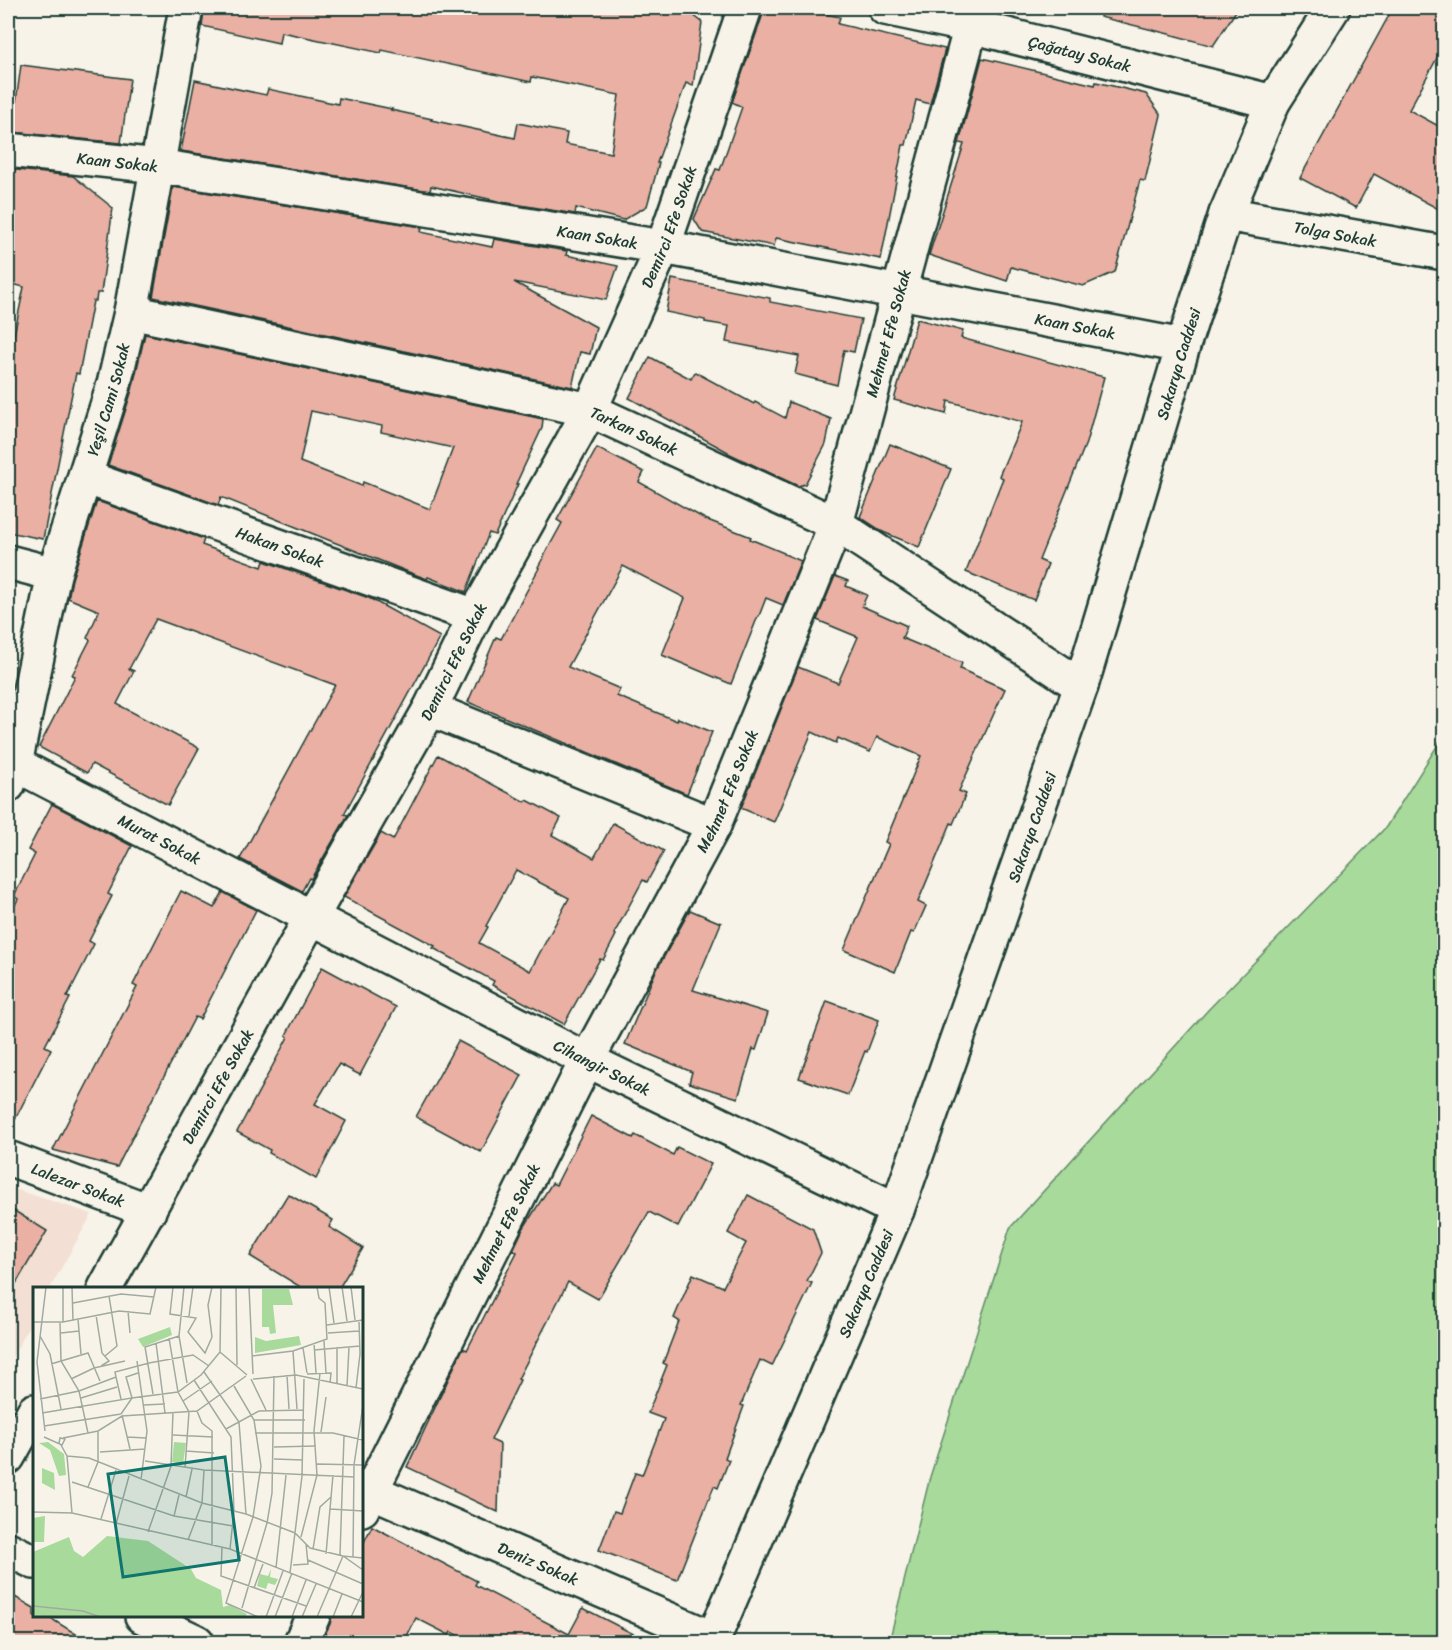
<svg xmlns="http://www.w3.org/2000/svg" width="1452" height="1650" viewBox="0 0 1452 1650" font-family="Sriracha,sans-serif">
<rect width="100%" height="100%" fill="#f7f3e8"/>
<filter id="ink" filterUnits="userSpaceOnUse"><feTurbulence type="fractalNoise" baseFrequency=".0167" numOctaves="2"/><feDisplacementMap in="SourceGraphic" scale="12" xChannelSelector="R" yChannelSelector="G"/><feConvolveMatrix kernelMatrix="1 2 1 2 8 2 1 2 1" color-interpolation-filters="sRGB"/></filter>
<g filter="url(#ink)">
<path fill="#f3dfd3" d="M8 1187 92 1214 50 1288H34V1317L8 1365Z"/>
<path fill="#a7da9b" stroke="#638c68" stroke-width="1.5" d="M1444 735V1642H889L930 1477 1010 1228 1208 1010 1386 827Z"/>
<g fill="#e9b0a3" stroke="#1f3d34" stroke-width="1.5" fill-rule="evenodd">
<path d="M204 8H665L688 11 702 22 693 86 686 83 657 163H659L647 206 623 220 576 208 575 214 502 202 431 186 430 191 181 151 195 80 266 95 268 89 338 104 339 98 392 109 391 110 432 119 431 120 515 138 518 123 567 133 565 144 611 153 619 95 532 77 531 82 382 50 381 53 281 32 279 43 202 26Z"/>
<path d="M763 8H798L840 17 838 24 945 49 930 104 916 100 906 145H903L881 259 776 238 774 246 702 232 694 219 716 169 720 170 742 107 732 102 763 14Z"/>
<path d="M1101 8H1238L1213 46 1169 34 1100 17Z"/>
<path d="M1393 8H1444V45L1409 110 1444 129V212L1374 174 1356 208 1300 178Z"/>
<path d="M982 58 1095 85 1096 82 1146 94 1161 115 1145 181 1140 180 1115 272 1083 286 1011 267 1007 281 929 255 964 144 959 143Z"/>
<path d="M21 65 130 79 121 143 12 132Z"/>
<path d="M8 169 73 176 113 208 101 293H97L96 301H93L79 374 76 373 43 539 8 532V364L24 287 8 283Z"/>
<path d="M173 187 422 227 421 232 492 247 494 239 567 251 566 255 618 266 606 300 514 282 596 327 590 354 580 352 572 387 153 297Z"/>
<path d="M672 279 770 298V302L861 319 854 352 844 350 837 385 795 374 799 356 726 342 729 326 705 322V320L666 312Z"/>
<path d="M917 319 963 331 961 338 1104 377 1086 443 1039 560 1048 564 1034 600 966 572 1003 478 999 476 1022 422 948 401 946 414 894 400Z"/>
<path d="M145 334 543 419 542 428 516 484H518L495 535 489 533 466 592 428 577 427 579 411 573 221 497 218 505 108 465 132 390ZM311 411 382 426 381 432 453 448 430 509 363 482 362 486 300 462Z"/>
<path d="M650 357 691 379 695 372 754 404 755 402 785 418 789 402 831 419 826 444 805 484 798 486 728 453V452L629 398Z"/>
<path d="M890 444 951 469 919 547 883 532 860 517Z"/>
<path d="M597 448 644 472 639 482 705 519 751 537 750 539 784 553V554L801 561 783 605 766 598 759 616H758L731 684 662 655 685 598 623 566 568 667 620 689 617 696 677 721 678 718 712 732 687 794 468 702 496 637 501 639 539 568 538 567 562 523 557 520Z"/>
<path d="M97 501 204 539 202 545 262 567 264 561 369 598 440 637 344 814 348 815 311 879 309 878 302 891 240 859 335 685 156 619 129 669 134 671 117 704 199 748 168 805 92 764 87 773 39 747 75 676 72 675 90 640 87 638 99 611 68 598 72 579Z"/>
<path d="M835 576 848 581 846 586 867 595 862 606 907 626 902 638 962 663 960 669 1005 689 959 791 966 794 953 824 951 823 918 902 926 906 914 933 911 932 895 972 844 950 889 844 885 842 921 756 877 737 870 752 838 738 836 743 812 732 774 822 741 808 798 667 838 683 858 637 817 620Z"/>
<path d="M438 755 525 802 527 800 561 818 552 835 594 858 613 823 664 851 647 882 643 880 614 934 616 935 603 960 600 959 564 1024 492 985 494 981 433 948 435 946 344 897 381 833 393 840ZM516 870 569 898 530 971 479 943 488 927 486 926Z"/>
<path d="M52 804 132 846 108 894 112 896 89 941 94 944 67 997 70 998 45 1046 51 1049 8 1133V919L18 899 14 896 35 854 28 850Z"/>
<path d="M181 891 214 908 223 892 256 910 200 1019 195 1017 117 1167 53 1150 137 987 133 985Z"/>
<path d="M690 910 721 923 693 990 768 1013 756 1050 753 1049 738 1098 689 1083 692 1072 625 1044 655 973Z"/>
<path d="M322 967 396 1007 360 1075 339 1064 315 1104 346 1121 316 1179 269 1153 270 1150 237 1132 288 1037 286 1035Z"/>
<path d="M827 1001 879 1020 867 1052 865 1051 848 1095 799 1078Z"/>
<path d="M458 1041 522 1075 481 1152 416 1117Z"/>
<path d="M591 1116 633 1138 635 1135 673 1155 677 1147 711 1164 678 1227 649 1212 598 1299 568 1282 518 1379 520 1380 491 1440 500 1444 498 1512 453 1491 454 1489 407 1467 463 1348 467 1350 517 1252 513 1250 523 1229 552 1183 556 1185Z"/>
<path d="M288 1194 333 1220 329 1227 363 1248 339 1288H302L250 1256Z"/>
<path d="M748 1195 813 1229 821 1253 807 1281 812 1283 772 1366 760 1360 741 1405 744 1406 725 1458 729 1460 718 1488 714 1486 677 1580 599 1550 614 1511 620 1513 635 1473 642 1475 664 1419 648 1413 667 1365 663 1363 679 1321 674 1318 693 1274 723 1287 746 1243 728 1233Z"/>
<path d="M8 1207 47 1231 8 1297Z"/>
<path d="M372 1526 477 1581 475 1585 569 1634 583 1608 649 1642H472L451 1632 449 1635 416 1618 404 1642H321L330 1624 332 1616H362V1546Z"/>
<path d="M8 1593 34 1608V1616H47L89 1642H8Z"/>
</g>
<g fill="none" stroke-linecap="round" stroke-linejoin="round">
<g stroke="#1f3d34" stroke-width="38">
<g id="street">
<path id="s1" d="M885 8 971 26 1273 102"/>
<path id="s2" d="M8 150 158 166 663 247 1183 346"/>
<path id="s3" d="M1226 214 1444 253"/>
<path id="s4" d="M131 312 590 410 836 524 1081 686"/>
<path id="s5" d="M85 477 475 616"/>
<path d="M8 562 54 574"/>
<path d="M430 709 714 825"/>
<path id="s6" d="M8 763 15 764 587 1060 897 1210"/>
<path id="s7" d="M8 785 15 764 54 574 114 384 131 312 186 8"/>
<path id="s8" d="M8 1158 149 1211"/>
<path id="s9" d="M105 1288 312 916 430 709 475 616 590 410 663 247 745 8"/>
<path d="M8 1457 34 1411"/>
<path id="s10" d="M362 1487 714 1639"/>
<path id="s11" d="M362 1509 587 1060 714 825 836 524 971 26"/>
<path d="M8 1549 34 1562"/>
<path d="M142 1616 197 1642"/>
<path d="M301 1642 313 1616"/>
</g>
</g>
<g stroke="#1f3d34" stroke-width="38">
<g id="secondary">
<path id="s12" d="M712 1642 897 1210 1081 686 1183 346 1226 214 1273 102 1333 8"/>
</g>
</g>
<use href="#street" stroke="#f7f3e8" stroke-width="33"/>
<use href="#secondary" stroke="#f7f3e8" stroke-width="33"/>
</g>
</g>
<g text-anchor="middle" stroke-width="4.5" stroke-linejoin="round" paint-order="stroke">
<g font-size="16" fill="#1f3d34" stroke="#f7f3e8">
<text dy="6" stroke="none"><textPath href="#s1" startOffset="200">Çağatay Sokak</textPath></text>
<text dy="6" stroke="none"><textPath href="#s2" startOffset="110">Kaan Sokak</textPath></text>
<text dy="6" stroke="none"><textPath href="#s9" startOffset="1203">Demirci Efe Sokak</textPath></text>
<text dy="6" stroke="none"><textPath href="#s3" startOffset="111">Tolga Sokak</textPath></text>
<text dy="6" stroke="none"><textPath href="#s2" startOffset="596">Kaan Sokak</textPath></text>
<text dy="6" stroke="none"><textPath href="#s2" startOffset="1082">Kaan Sokak</textPath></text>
<text dy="6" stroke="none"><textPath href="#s11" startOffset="1292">Mehmet Efe Sokak</textPath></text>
<text dy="6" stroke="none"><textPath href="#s12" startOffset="1362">Sakarya Caddesi</textPath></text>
<text dy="6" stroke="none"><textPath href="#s7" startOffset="399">Yeşil Cami Sokak</textPath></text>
<text dy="6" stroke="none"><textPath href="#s4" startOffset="518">Tarkan Sokak</textPath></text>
<text dy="6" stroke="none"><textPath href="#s5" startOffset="207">Hakan Sokak</textPath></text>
<text dy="6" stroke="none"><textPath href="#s9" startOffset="717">Demirci Efe Sokak</textPath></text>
<text dy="6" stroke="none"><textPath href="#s11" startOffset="806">Mehmet Efe Sokak</textPath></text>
<text dy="6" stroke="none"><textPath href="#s12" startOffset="876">Sakarya Caddesi</textPath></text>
<text dy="6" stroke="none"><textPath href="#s6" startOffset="170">Murat Sokak</textPath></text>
<text dy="6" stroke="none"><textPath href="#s6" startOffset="668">Cihangir Sokak</textPath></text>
<text dy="6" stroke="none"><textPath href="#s9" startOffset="231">Demirci Efe Sokak</textPath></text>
<text dy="6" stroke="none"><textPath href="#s8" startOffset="75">Lalezar Sokak</textPath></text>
<text dy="6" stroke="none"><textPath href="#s11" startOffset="320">Mehmet Efe Sokak</textPath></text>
<text dy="6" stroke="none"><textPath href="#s12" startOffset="390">Sakarya Caddesi</textPath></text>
<text dy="6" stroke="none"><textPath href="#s10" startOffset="192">Deniz Sokak</textPath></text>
</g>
</g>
<g transform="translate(33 1287)">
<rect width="330" height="330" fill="#f7f3e8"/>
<path d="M229 2H256L260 18H240L243 46 237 47 236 40H229ZM137 40 139 48 110 60 105 52ZM266 49 268 58 222 66V50L233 54ZM15 155 31 167 33 188 26 189 17 163 6 156ZM141 155 153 156 150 177 139 175ZM9 181 21 186 22 203 9 196ZM12 229 11 255H0V231ZM74 249 115 254 158 282 163 291 188 303 190 320 197 318 214 327 212 330H0V265L36 250 41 264 50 270ZM238 282 237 290 245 292 242 298 235 296 233 302 224 299 227 287 235 289Z" fill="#a7da9b"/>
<path fill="none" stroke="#a1aaa0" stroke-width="1.5" d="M30 0V35M39 0 40 34M140 0 137 27 163 31 155 45 172 66 179 50 175 18 179 0M151 0 146 49 154 96M203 0 204 78M216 0 220 87M296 0 301 36M309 0 314 34M318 0 322 33M40 16 88 7 121 10M95 24 97 46M63 28 69 66 76 74 68 79M156 29 160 0M45 32 48 67M0 35H30L86 24 117 27 123 0M27 36 28 74 46 104 55 146M294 38 330 33M28 46 46 44M295 46 326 44M7 49 17 67 28 122M136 51 145 105 156 125 152 180M291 54 293 86M123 56 132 126M281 56 283 86M270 61 274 86M281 63 327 59M260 64 264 122M187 65 214 88M72 69 84 59 76 9M219 69 260 64 294 52 292 16 286 11 284 0M104 74 114 144 108 193M18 77 55 66 67 94M171 85 206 135 213 227M274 87 298 86 297 96M254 88 256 122M83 90 82 85 116 76 160 68 176 79M83 90 88 112M38 92 61 81 92 74M218 92 233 123M220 92 263 88 330 102M161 93 198 150 201 224 197 262M304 97V60M201 99 221 133 228 179 220 230 193 316 225 330M314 99 316 60M323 101 327 67 326 33M120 107 112 60 146 49M48 111 84 100M7 112 46 104 83 90M150 114 179 94M110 118 132 117M164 124 169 136 179 144V258M9 126 99 111 93 90 105 86M88 127 99 111 145 105 168 88 187 65 188 0M89 128 97 162M221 133H272M11 139 88 127M193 142 226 124 271 123M12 144 4 75 13 0M288 145 293 110M222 146H300L330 153M140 148 180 150M11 150 29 158 32 152 27 151 26 156M94 150 113 151M30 151 65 144 89 129 164 124 213 89M28 158 34 169 39 226M241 160 283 159M153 164 181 166M67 165 112 162M34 169 56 171 169 216 213 227 262 246 277 261 310 269 330 283M241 172 270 173M112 174 171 183 321 190M284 177 330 178M39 195 141 229 200 239M55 200 65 175V144M153 210 159 182M297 222 330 224M0 225 39 226 197 262 330 315M141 229 146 208M68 232 83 183M83 237 96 189M115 245 138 179 140 125M268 250 284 188 281 144 287 86M155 253 169 216 171 183M189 260 188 289 273 319M280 262 287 220 298 210M293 267 300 188M307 268 311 149M320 270 321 178 330 118M275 273 330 297M260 278 275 277 273 257M243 281 253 188M257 286 269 189 271 92M221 301 230 277M0 319 50 324 67 330M209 321 234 236 239 206 241 89M233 330 250 284M242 330 259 286M259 330 273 293M269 330 283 297M284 330 310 269 330 271M300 330 309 307M318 330 330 305"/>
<path fill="#0f766e" fill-opacity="0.15" stroke="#0f766e" stroke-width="3" d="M192 170 206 273 90 290 75 187Z"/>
<rect width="330" height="330" fill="none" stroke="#1f3d34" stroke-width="3"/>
</g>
<rect width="1452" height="1650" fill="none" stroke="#f7f3e8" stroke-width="30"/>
<rect x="15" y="15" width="1422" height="1620" fill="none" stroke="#1f3d34" stroke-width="2" filter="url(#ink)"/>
</svg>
